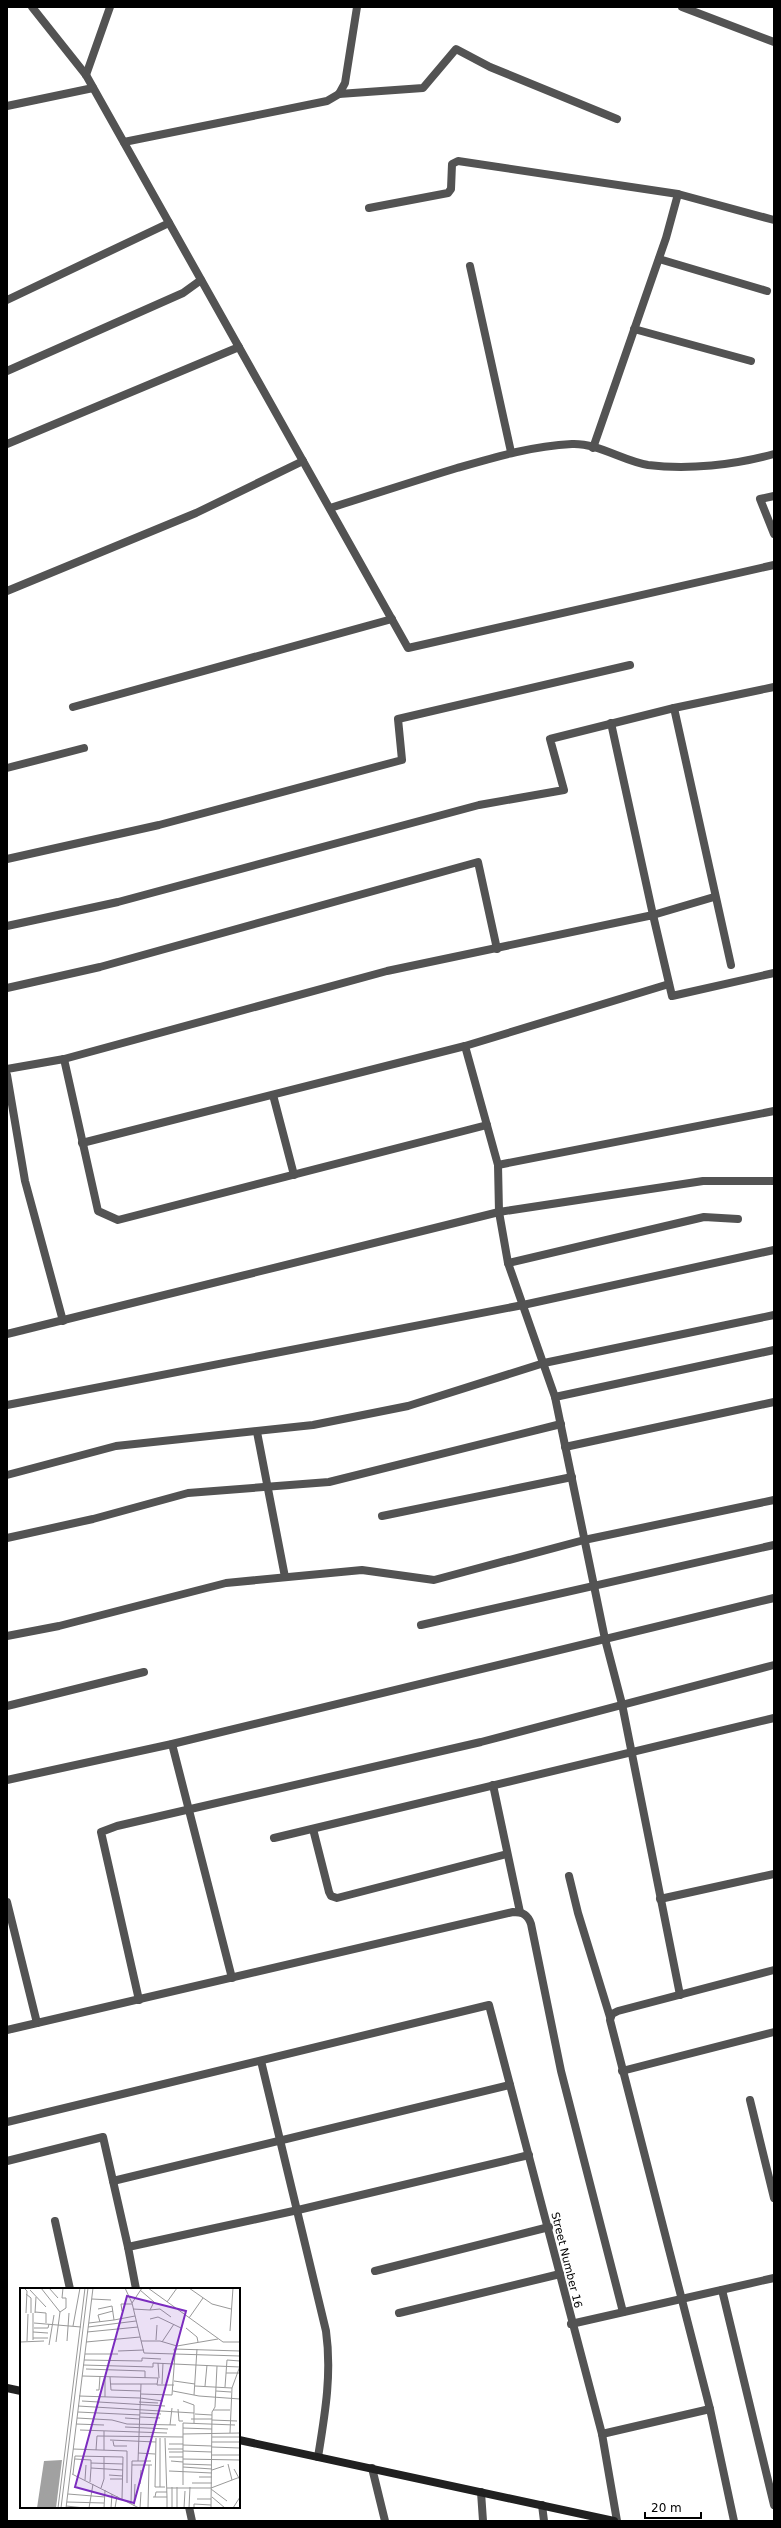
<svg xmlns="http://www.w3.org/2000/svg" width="781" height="2528" viewBox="0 0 781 2528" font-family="'DejaVu Sans',sans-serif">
<rect width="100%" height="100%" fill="#fff"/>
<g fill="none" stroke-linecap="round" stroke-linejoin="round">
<g stroke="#535353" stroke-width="8">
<path d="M32 7 86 75 408 648 774 565"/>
<path d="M682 7 774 42"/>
<path d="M86 75 110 7"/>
<path d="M339 94 423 88 456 49 490 67 617 119"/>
<path d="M7 106 93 88"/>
<path d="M124 142 327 101 339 94 345 83 357 7"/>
<path d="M369 208 448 193 451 189 452 164 458 161 678 194 774 220"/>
<path d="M659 259 767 291"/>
<path d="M470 266 511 452"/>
<path d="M7 300 169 223"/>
<path d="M634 329 751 361"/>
<path d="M7 371 183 293 201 280"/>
<path d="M7 444 239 347"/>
<path d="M593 448 666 238 678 194"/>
<path d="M774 496 760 499 774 534"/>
<path d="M330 508C372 495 414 481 457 468 495 457 532 446 572 444 598 443 623 461 648 465 688 470 735 465 774 454"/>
<path d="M7 591 196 513 303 461"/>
<path d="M73 707 392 619"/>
<path d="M674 708 731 965"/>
<path d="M611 723 653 915 714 897"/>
<path d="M7 768 84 748"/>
<path d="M7 859 159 825 402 760 398 719 630 665"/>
<path d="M7 926 118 902 479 805 564 790 550 739 674 708 774 687"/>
<path d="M7 988 100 967 478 862 497 949"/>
<path d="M465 1046 498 1165 499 1212 508 1263 555 1397 605 1639 622 1704 680 1995"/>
<path d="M64 1059 98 1211 118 1220 487 1125"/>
<path d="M7 1069 64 1059 387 971 653 915 672 996 774 973"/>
<path d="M7 1075 25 1181 63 1321"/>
<path d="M273 1095 294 1175"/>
<path d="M82 1143 465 1046 669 984"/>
<path d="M498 1165 774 1111"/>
<path d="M508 1263 704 1217 738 1219"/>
<path d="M7 1334 499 1212 703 1181H774"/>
<path d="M555 1397 774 1350"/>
<path d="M7 1405 523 1305 774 1250"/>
<path d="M257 1432 285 1577"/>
<path d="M565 1447 774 1402"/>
<path d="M7 1475 116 1446 313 1425 408 1406 544 1363 774 1315"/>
<path d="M382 1516 572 1477"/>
<path d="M7 1538 93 1519 188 1493 329 1482 561 1424"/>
<path d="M421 1625 774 1545"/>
<path d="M7 1636 59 1626 226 1583 362 1570 434 1580 584 1540 774 1500"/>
<path d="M7 1706 144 1672"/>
<path d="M172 1744 232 1978"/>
<path d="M7 1780 172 1744 774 1598"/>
<path d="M493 1785 520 1912"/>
<path d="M313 1829 329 1892 331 1896 337 1898 507 1854"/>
<path d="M274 1838 774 1718"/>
<path d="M569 1876 578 1913 610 2017"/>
<path d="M660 1899 774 1874"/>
<path d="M7 1902 37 2023"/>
<path d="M139 2000 101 1832 117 1826 481 1742 774 1665"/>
<path d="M7 2030 513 1912C523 1912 528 1915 531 1924L561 2071 623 2312"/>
<path d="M261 2061 326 2331C332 2374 325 2414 318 2457"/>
<path d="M622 2071 774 2032"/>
<path d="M750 2100 774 2198"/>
<path d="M7 2122 489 2005 602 2434 617 2521"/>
<path d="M7 2161 103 2137 128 2247"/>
<path d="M113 2181 510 2085"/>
<path d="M55 2221 70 2289"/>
<path d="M375 2271 549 2227"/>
<path d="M136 2289 128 2247 298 2210 529 2155"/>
<path d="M722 2290 774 2505"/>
<path d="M399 2313 560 2274"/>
<path d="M571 2324 774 2278"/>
<path d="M602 2434 710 2409"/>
<path d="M372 2468 385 2521"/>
<path d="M481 2492 483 2521"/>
<path d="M542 2505 544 2521"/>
<path d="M189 2507 192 2521"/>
<path d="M734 2521 710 2409 610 2020 612 2014 618 2011 774 1970"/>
</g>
<g stroke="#202020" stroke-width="8">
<path d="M7 2388 21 2391"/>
<path d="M239 2440 614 2521"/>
</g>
</g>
<g text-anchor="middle" stroke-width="3" stroke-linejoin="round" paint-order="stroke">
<g font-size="11" fill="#000" stroke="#fff">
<text transform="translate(567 2260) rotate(76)" y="4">Street Number 16</text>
</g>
</g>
<g transform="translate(20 2288)">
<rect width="220" height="220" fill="#fff"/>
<path d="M42 172 36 220H17L24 173Z" fill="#a1a1a1"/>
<path fill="none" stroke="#999" stroke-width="1" d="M4 0 7 3 6 25M21 0 40 24 36 54M29 0 38 10M105 0 112 15 124 65 155 66 152 107 121 106M128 0 203 54H220M169 0 192 16 211 21M10 2 26 19M6 6 11 10V25M72 11 91 12M0 12V54M147 14 157 0M112 15 122 0M78 21 92 18 94 32 115 28M113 21 130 22 134 14 120 2M130 22 140 21 151 29M102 23 101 16H112M15 24 26 25V35M40 24 46 20V10H42L43 0M15 25 16 9M169 30 183 10M130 31 138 29 161 40M80 34 78 27 93 23M14 35 61 39M69 35 94 32M53 38 60 0M68 39 116 33M14 40H28L29 36M166 40 177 49 178 54M210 43 213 0M13 44 28 45M67 44 118 39M13 50H28M13 52V25M136 52 137 37M7 53 8 26M47 53 49 25M121 53H140L157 58 198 51M0 54 24 53M66 54 120 49M142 54 154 36M29 57 34 27M98 63 124 62M220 63 154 61 155 66 220 68M65 66H98M64 72 122 73V70L141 71M138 75 139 90M63 77 133 79V75L197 78 195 119 192 124 191 220M197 78 220 79M66 81 125 83V90M206 85H220M62 88 138 90 137 97H154M90 89 91 102 121 103M154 93 175 96M90 96H137M142 96 143 75M175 98 212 100M185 98 187 77M205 99 207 72 220 73M76 102H79L80 88M153 103 179 108 220 111M196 103 211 104M174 107 177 61M59 108 120 110 143 113M85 109V89M62 113 145 118M163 113 174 117V135M119 114 138 115M58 118 174 125M158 121 159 133H163M193 122H210M58 124 120 127M120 125 141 126M175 126 192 127M120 129 140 130M57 130 92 132 107 136 156 137M105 130 120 131M171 131H192M192 132 217 133M56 136 84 137M150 137 152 120M105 139 148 141M163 140 192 141M60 142 147 145M210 145 212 100 220 78M163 146 220 145M192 149H220M136 150 135 199H145M145 150 147 209M90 152 136 154M93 153 94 158H107M192 154H220M149 156H163M163 157 192 158M192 159 220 160M53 161 107 163V195M148 161H163M76 162 77 148 163 149M84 162V143M163 163 192 164M149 164H163M118 165 135 166M192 167H220M149 169H163M55 171 71 172V180M163 171 220 172M118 173 121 96M151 173 163 174M71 175 103 176M163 176 192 177M208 176 212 192M112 177H132M163 179 192 181M214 181 220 192M192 182 204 178M149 183 192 185M52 186 119 220M53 186 55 168 103 169 102 211M89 187 103 188M179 189H192M90 191H103M65 192 66 177M70 194 71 180 103 182M172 195H192M120 196 121 182M163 197V135L215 137M140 199V150M81 200 84 191V169M147 200H191L220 189M191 201 207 213M48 206 85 209M133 209H147V220M135 209 136 204H147M192 209 205 220M177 211H191M47 214 84 215M111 216 112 173H131M46 218 65 220M114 218 115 196M38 220 65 0M41 220 68 0M46 220 73 0M69 220 73 196M84 220 85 202M91 220 92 206M95 220 97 208M120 220 121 204M128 220 129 177M152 220V199M157 220V199M164 220 165 203M169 220 170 199M174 220V216L191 217M213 220 220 209"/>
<path fill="#7b2cbf" fill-opacity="0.15" stroke="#7b2cbf" stroke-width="2" d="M107 8 166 23 114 215 55 199Z"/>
<rect width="220" height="220" fill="none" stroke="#000" stroke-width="2"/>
</g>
<rect width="781" height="2528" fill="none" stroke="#000000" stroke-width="16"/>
<path d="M645 2512v6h56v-6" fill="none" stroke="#000000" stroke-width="2"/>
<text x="651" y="2512" font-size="12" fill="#000000" stroke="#ffffff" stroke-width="3" paint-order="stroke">20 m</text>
</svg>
